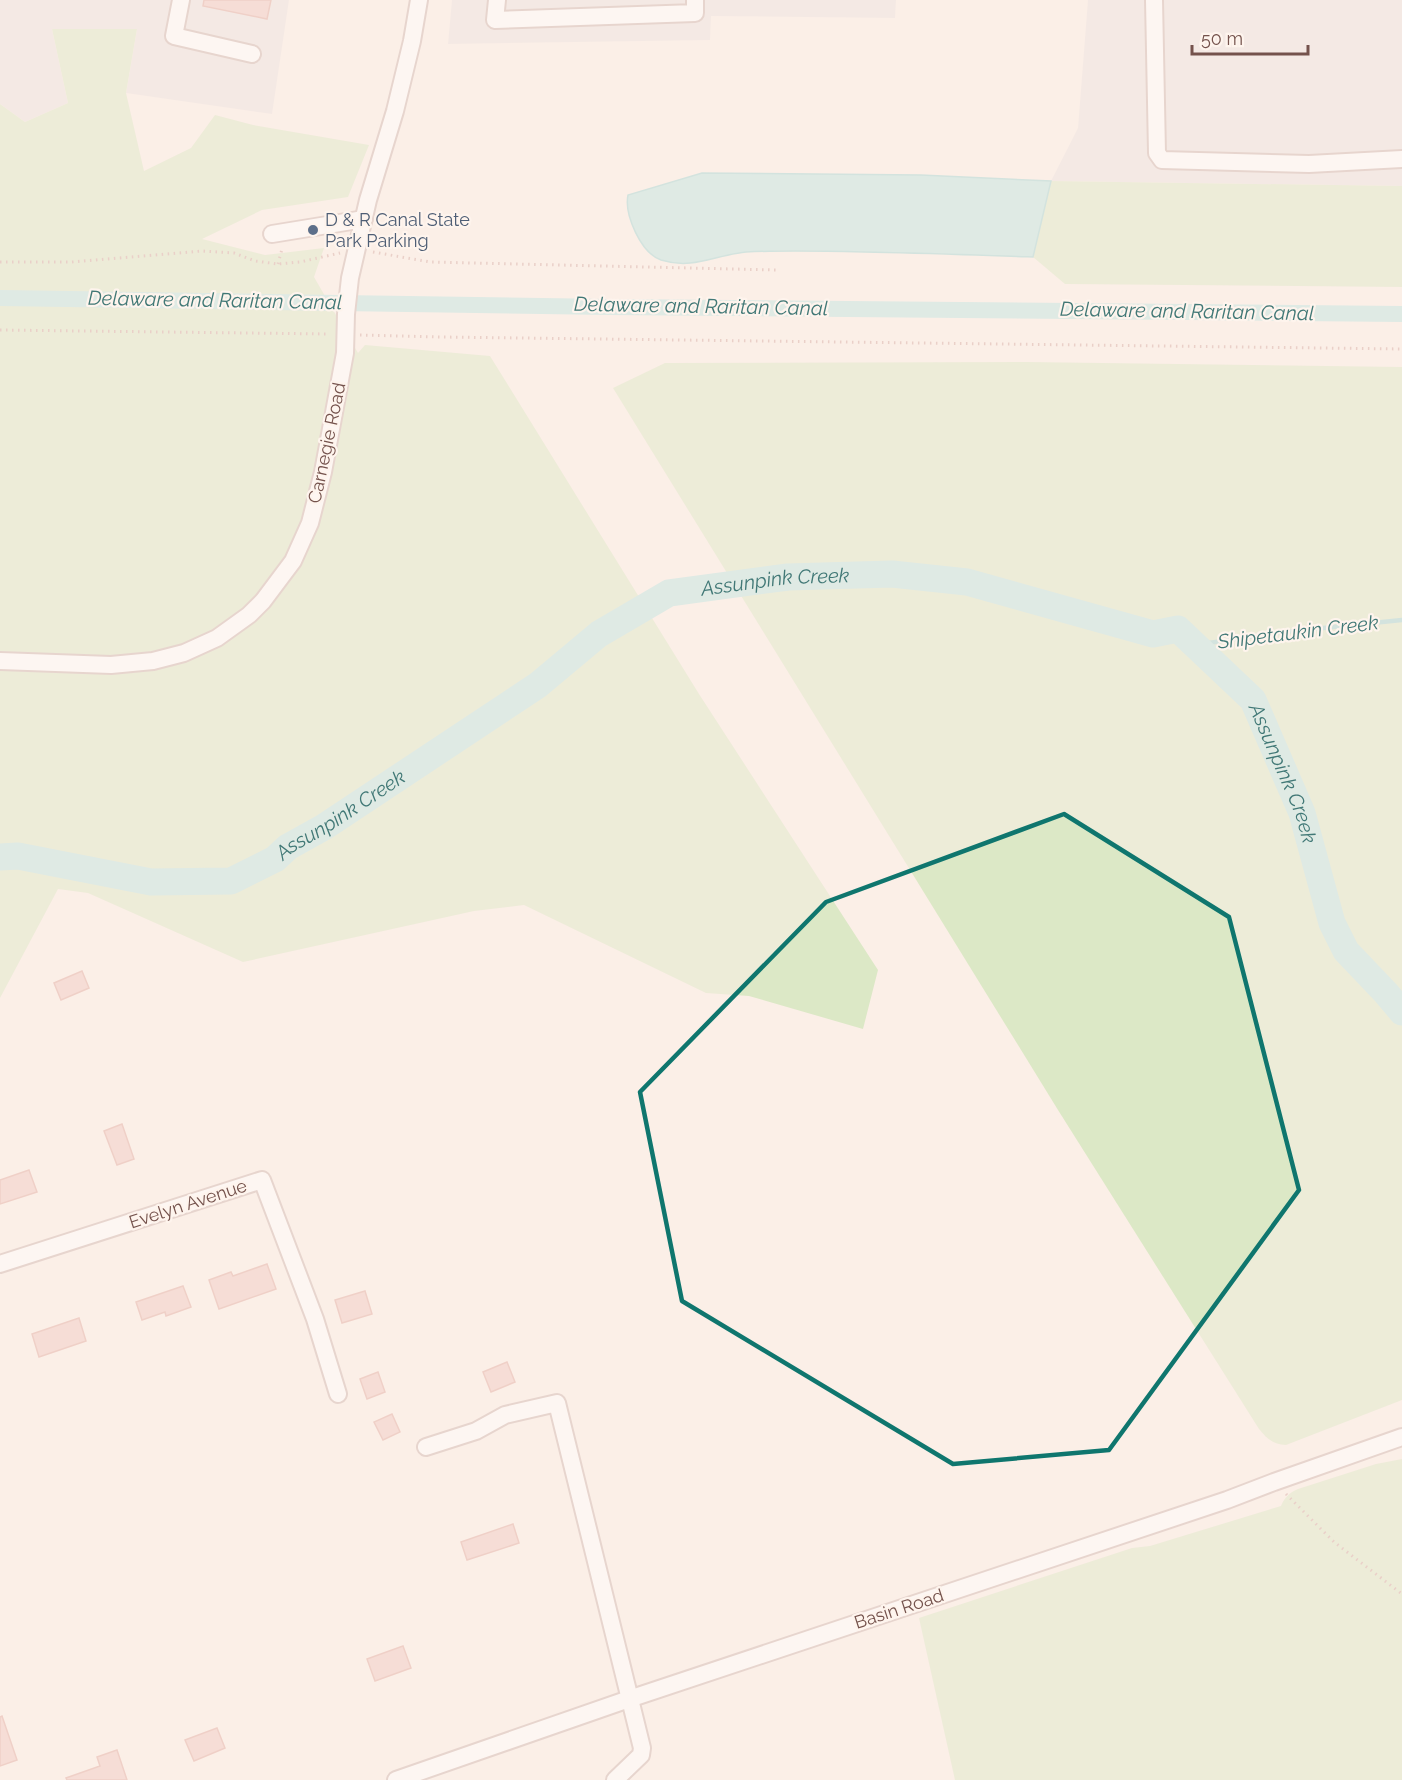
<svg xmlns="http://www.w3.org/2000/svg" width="1402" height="1780" viewBox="0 0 1402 1780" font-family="Raleway,sans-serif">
<rect width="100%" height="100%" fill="#fbefe7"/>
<g fill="#ece3e0">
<path d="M0 0H289L272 114 126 93 137 29H52L68 103 25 122 0 104Z"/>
<path d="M452 0H896L895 18 711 16 710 40 448 44Z"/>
<path d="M1088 0H1402V186L1051 181 1078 128Z"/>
</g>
<g fill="#dce8c6">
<path d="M52 29H137L126 93 144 171 191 148 215 115 253 125 369 145 348 197 262 210 202 239 265 255 324 248 314 277 358 353 365 345 490 356 699 694 878 970 863 1029 749 996 706 993 524 905 474 911 243 962 88 893 58 889 0 998V104L25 122 68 103Z"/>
<path d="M1051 181 1402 186V287L1065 284 1033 257Z"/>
<path d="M1028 362 1402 367V1400L1286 1445C1273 1444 1267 1439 1259 1429L1058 1110 613 388 665 363Z"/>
<path d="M1402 1459V1780H955L919 1618 1132 1548 1150 1546 1281 1506C1285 1497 1289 1493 1298 1489L1376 1464Z"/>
</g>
<path fill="#bce4e1" stroke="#a3d5d2" stroke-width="1.5" d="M702 173 921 175 1051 181 1033 257C976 255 920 253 864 252 825 251 785 250 746 252 715 255 693 270 661 260 641 253 624 215 628 195Z"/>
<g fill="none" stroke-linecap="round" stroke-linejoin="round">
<path stroke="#a3d5d2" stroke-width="4.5" d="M1195 645 1284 632 1402 620"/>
<path stroke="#bce4e1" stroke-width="16" d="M0 298 609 307 1402 314"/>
<path stroke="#bce4e1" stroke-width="27" id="s1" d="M0 857 18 856 151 882 231 881 275 859 288 847 324 827 538 685 599 634 669 593 788 577 892 574 967 582 1153 634 1178 629 1253 700 1302 813 1332 923 1346 951 1386 993 1402 1012"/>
</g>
<g fill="#efc8c0" stroke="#e1aba1" stroke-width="1.5">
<path d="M204 0H271L267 19 203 6Z"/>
<path d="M82 971 89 988 61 1000 54 983Z"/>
<path d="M122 1124 134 1159 117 1165 104 1131Z"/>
<path d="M29 1170 37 1192 0 1204V1180Z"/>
<path d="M267 1264 276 1289 219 1309 209 1280 231 1272 233 1276Z"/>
<path d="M183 1286 191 1307 166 1316 165 1312 142 1320 136 1302Z"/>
<path d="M365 1291 372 1314 342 1323 335 1300Z"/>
<path d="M79 1318 86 1341 39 1357 32 1334Z"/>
<path d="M507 1362 515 1382 491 1392 483 1372Z"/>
<path d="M378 1372 385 1392 367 1399 360 1379Z"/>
<path d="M392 1414 400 1432 383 1440 374 1422Z"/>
<path d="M513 1524 519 1543 467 1560 461 1542Z"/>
<path d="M403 1646 411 1668 375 1681 367 1659Z"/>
<path d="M2 1716 17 1760 0 1766V1717Z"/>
<path d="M217 1728 225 1748 194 1761 185 1740Z"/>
<path d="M117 1750 127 1780H67L66 1778 100 1766 97 1757Z"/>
</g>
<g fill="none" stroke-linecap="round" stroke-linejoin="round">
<g stroke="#cfb7b0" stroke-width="20">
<g id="minor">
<path d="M181 0 174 36 252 54"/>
<path d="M497 0 495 20 695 13V0"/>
<path d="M1154 0 1157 153 1162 160 1309 164 1402 159"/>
<path d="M272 234 364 219"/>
<path d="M0 661 111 665 153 661 184 653 217 638 249 615 263 601 293 561 310 523 323 472 345 353 346 314 350 278 368 200 395 111 412 41 419 0"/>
<path d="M0 1264 262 1180 315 1319 338 1394"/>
<path d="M426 1447 476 1431 505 1415 557 1403 642 1748 641 1755 615 1780"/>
<path d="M396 1780 629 1699 1227 1500 1274 1482 1402 1437"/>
</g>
</g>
<g stroke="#d4aba3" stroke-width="3" stroke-dasharray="1.5 4.5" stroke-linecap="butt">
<path d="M373 252 430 262 776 270"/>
<path d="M0 262H72L202 251 234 253 255 261 278 264 300 262 340 253"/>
<path d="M278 264 282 249"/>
<path d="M0 330 329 334"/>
<path d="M360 335 440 337 1402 349"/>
<path d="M1286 1494 1334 1542 1402 1594"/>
</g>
<use href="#minor" stroke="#fff" stroke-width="16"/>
</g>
<path d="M0 0H1402V1780H0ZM1064 814 1229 917 1299 1190 1109 1450 953 1464 682 1301 640 1092 826 902Z" fill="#fbefe7" fill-opacity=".55" fill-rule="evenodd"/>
<path fill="none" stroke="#0f766e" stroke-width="4.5" stroke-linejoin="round" d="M1064 814 1229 917 1299 1190 1109 1450 953 1464 682 1301 640 1092 826 902Z"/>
<circle fill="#5c6f8a" stroke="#fef4ed" stroke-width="2" cx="313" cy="230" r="6"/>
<g text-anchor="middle" stroke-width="4.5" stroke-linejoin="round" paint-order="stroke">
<g font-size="18" fill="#4e5e75" stroke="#fef4ed" text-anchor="start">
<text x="325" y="226">D &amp; R Canal State<tspan x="325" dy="21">Park Parking</tspan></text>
</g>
<g font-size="18" fill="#74524c" stroke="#fef4ed">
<text transform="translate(327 443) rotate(-78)" y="6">Carnegie Road</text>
<text transform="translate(188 1204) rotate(-18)" y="6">Evelyn Avenue</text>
<text transform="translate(899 1609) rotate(-18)" y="6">Basin Road</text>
</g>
<g font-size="20" font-style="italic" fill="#417876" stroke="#fef4ed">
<text transform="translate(215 300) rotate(1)" y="7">Delaware and Raritan Canal</text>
<text transform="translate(701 306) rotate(1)" y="7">Delaware and Raritan Canal</text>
<text transform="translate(1187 311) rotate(1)" y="7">Delaware and Raritan Canal</text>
<text dy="7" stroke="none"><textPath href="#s1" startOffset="866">Assunpink Creek</textPath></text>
<text transform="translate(1298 632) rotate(-7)" y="7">Shipetaukin Creek</text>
<text dy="7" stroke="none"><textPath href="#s1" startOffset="1460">Assunpink Creek</textPath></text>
<text dy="7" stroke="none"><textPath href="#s1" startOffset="362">Assunpink Creek</textPath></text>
</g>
</g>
<path d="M1192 45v9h116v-9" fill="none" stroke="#74524c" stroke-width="3"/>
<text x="1201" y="45" font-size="18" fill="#74524c" stroke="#fef4ed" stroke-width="4.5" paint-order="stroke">50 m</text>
</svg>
